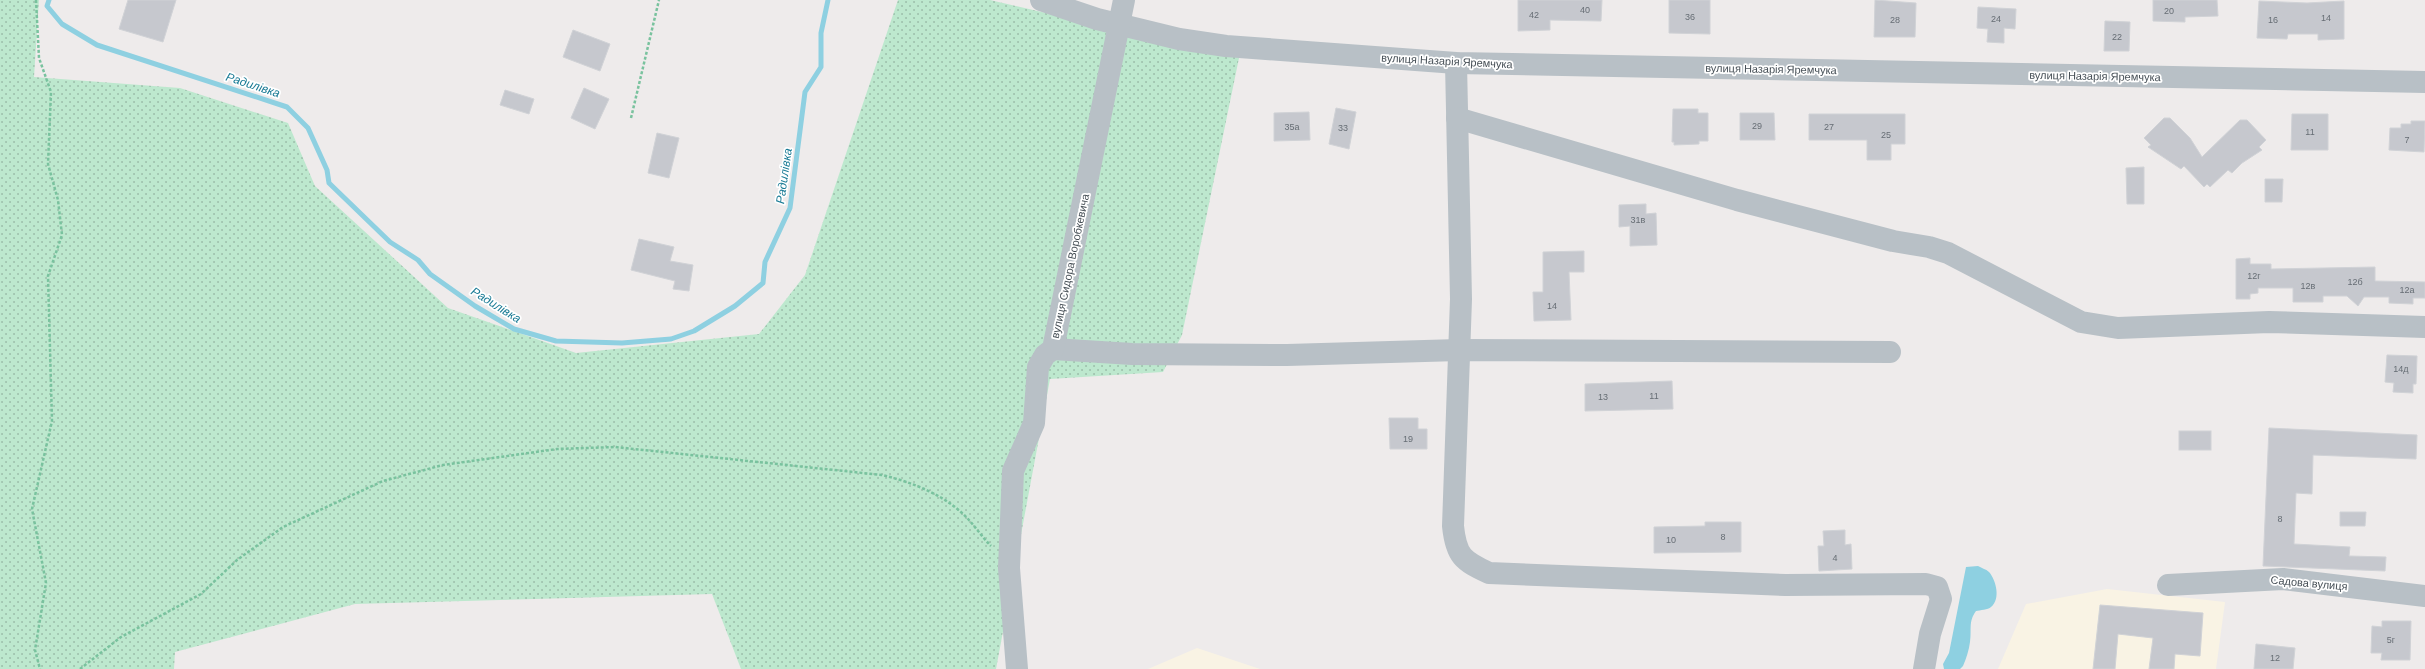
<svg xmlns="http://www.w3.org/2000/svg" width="2425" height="669" viewBox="0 0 2425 669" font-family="Arial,sans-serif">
<defs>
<pattern id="garden-dots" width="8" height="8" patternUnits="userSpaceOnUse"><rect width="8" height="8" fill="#bde8ce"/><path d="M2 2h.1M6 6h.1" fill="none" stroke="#9bbeaa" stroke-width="1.8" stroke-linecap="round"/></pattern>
</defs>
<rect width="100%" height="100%" fill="#eeebeb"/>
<g fill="#f9f3e4">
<path d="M2107 589 2225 602 2216 669H1998L2026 604Z"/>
<path d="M1197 648 1260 669H1148Z"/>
</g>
<path fill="url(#garden-dots)" d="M0 0H39L34 77 180 88 288 123 315 186 448 308 576 353 759 334 805 275 898 0H990L1239 58 1182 335 1163 372 1050 379 996 669H741L712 594 355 604 175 652 174 669H0Z"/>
<path fill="#8ed0e1" d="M1978 566C1981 568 1986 569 1989 572 1996 580 2001 599 1991 607 1988 610 1980 610 1976 611 1968 622 1972 629 1970 642 1969 650 1966 659 1963 666L1960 669H1944L1943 664 1949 653 1966 567Z"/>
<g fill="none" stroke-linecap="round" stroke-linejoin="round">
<path stroke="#8ed0e1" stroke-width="5" d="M49 0 47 6 62 24 97 45 287 107 308 128 327 170 329 183 390 242 418 260 430 274 475 306 514 329 556 341 622 343 671 339 694 331 735 306 763 283 765 262 790 208 805 92 821 67V33L828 0"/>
</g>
<g fill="#c6c8ce" stroke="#d0d2d6">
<path d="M128 0H176L163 42 119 29Z"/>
<path d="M1518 0H1602L1601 21 1550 20V30L1518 31Z"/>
<path d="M1669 0H1710V34L1669 33Z"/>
<path d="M1875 0 1916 3 1915 37H1874Z"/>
<path d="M2153 0H2217L2218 16 2185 17V22L2153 21Z"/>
<path d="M2259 1 2307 3 2344 1V39L2318 40V34H2288L2287 39 2257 38Z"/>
<path d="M1978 7 2016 9 2015 29 2004 28V43L1987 42 1988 29 1977 28Z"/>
<path d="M2105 21 2130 22 2129 51H2104Z"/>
<path d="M573 30 610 44 600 71 563 57Z"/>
<path d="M584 88 609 99 595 129 571 118Z"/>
<path d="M505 90 534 99 529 114 500 105Z"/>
<path d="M1336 108 1356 112 1349 149 1329 144Z"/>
<path d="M1673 109H1698V113H1708V141H1699V144L1674 145V142H1672Z"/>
<path d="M1309 112 1310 140 1274 141V113Z"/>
<path d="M1740 113H1774L1775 140H1740Z"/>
<path d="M1809 114H1905V144H1891V160H1867V140H1809Z"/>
<path d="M2292 114H2328V150H2291Z"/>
<path d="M2164 118H2170L2190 138 2202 157 2240 120H2247L2266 140 2259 147 2262 150 2242 163 2232 173 2228 170 2210 187 2207 184 2204 187 2184 166 2181 169 2148 147 2151 145 2144 138Z"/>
<path d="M2411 121H2425L2424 152 2389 150 2390 128H2401V124H2411Z"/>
<path d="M657 133 679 138 669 178 648 173Z"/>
<path d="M2144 167V204H2127L2126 168Z"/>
<path d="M2265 179H2283L2282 202H2265Z"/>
<path d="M1646 204V214L1656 213 1657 245 1630 246V226L1619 227V205Z"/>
<path d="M639 239 674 247 670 261 693 265 689 291 673 289 675 281 631 270Z"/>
<path d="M1584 251V272H1569L1571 320 1534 321 1533 292H1543V252Z"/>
<path d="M2250 258V264H2271V269L2375 267V281L2425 282V298H2413V304L2389 303V297H2364L2358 306 2347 296H2323V302H2293V288H2258V293L2250 294V299H2236V259Z"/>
<path d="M2387 355 2417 356 2416 384H2413V393L2393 392 2394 383 2385 382Z"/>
<path d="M1672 381 1673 409 1585 411V384Z"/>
<path d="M1389 418H1418V429H1427V449H1390Z"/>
<path d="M2269 428 2417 435 2416 459 2313 455 2312 494 2296 493 2294 544 2350 547 2349 556 2386 557 2385 571 2263 566Z"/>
<rect x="2179" y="431" width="32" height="19"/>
<path d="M2340 512H2366L2365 526H2340Z"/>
<path d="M1705 522H1741V552L1654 553V527L1705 526Z"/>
<path d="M1845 530V545L1851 544 1852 569 1819 571 1818 546H1824L1823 531Z"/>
<path d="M2100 605 2203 613 2200 656 2175 654 2174 669H2149L2153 638 2118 634 2115 669H2093Z"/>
<path d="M2382 621H2411L2410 660H2381L2382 653H2371L2372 626 2382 627Z"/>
<path d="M2256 644 2295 648 2293 669H2254Z"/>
</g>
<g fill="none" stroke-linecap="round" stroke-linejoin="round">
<g stroke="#79c29e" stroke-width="2.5" stroke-dasharray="3 2" stroke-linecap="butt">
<path d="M36 0 39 58 51 92 48 164 58 200 62 235 48 276 52 421 32 509 46 583 35 650 40 669"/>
<path d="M631 118 659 0"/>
<path d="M80 669 121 637 201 594 237 560 283 527 383 481 443 465 557 449 615 447 882 475C911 482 940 493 962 513 973 523 981 536 991 546"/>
</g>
<g stroke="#b8c0c6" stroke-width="22">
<path d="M1041 0 1097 19 1179 39 1226 46 1456 63 2425 82"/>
<path d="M1456 63 1461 299 1453 526C1456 556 1463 561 1489 573L1785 585 1926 584 1937 587 1941 599 1930 634 1924 669"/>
<path d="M1457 118 1737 200 1893 241 1929 247 1948 253 2081 322 2118 328 2269 322 2425 327"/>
<path d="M1053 349 1132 354 1287 355 1459 350 1890 352"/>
<path d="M2168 585 2283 579 2425 596"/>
<path d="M1017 669 1009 568 1013 471 1034 423 1038 367 1045 355 1053 349 1124 0"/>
</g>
</g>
<g text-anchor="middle" stroke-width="3.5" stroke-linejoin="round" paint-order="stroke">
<g font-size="9" fill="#666d74">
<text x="1585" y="13">40</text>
<text x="2169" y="14">20</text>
<text x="1534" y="18">42</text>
<text x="1690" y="20">36</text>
<text x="2326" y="21">14</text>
<text x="1996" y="22">24</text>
<text x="1895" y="23">28</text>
<text x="2273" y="23">16</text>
<text x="2117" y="40">22</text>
<text x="1757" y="129">29</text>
<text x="1292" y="130">35а</text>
<text x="1829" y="130">27</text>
<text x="1343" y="131">33</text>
<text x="2310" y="135">11</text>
<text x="1886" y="138">25</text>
<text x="2407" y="143">7</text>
<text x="1638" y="223">31в</text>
<text x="2254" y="279">12г</text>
<text x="2355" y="285">12б</text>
<text x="2308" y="289">12в</text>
<text x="2407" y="293">12а</text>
<text x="1552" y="309">14</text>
<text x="2401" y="372">14д</text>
<text x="1654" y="399">11</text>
<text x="1603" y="400">13</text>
<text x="1408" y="442">19</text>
<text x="2280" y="522">8</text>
<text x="1723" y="540">8</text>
<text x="1671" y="543">10</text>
<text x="1835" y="561">4</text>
<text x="2391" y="643">5г</text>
<text x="2275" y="661">12</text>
</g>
<g font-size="11" fill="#464f56" stroke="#fff">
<text transform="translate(1447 61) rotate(3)" y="4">вулиця Назарія Яремчука</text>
<text transform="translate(1771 69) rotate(1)" y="4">вулиця Назарія Яремчука</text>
<text transform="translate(2095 76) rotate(1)" y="4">вулиця Назарія Яремчука</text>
<text transform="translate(1070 266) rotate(-78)" y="4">вулиця Сидора Воробкевича</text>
<text transform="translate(2309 583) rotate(5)" y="4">Садова вулиця</text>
</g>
<g font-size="12" font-style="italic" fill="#1a7b95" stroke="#fff">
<text transform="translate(253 85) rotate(18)" y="4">Радилівка</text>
<text transform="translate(784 176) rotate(-82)" y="4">Радилівка</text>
<text transform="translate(496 305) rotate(32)" y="4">Радилівка</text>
</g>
</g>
</svg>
